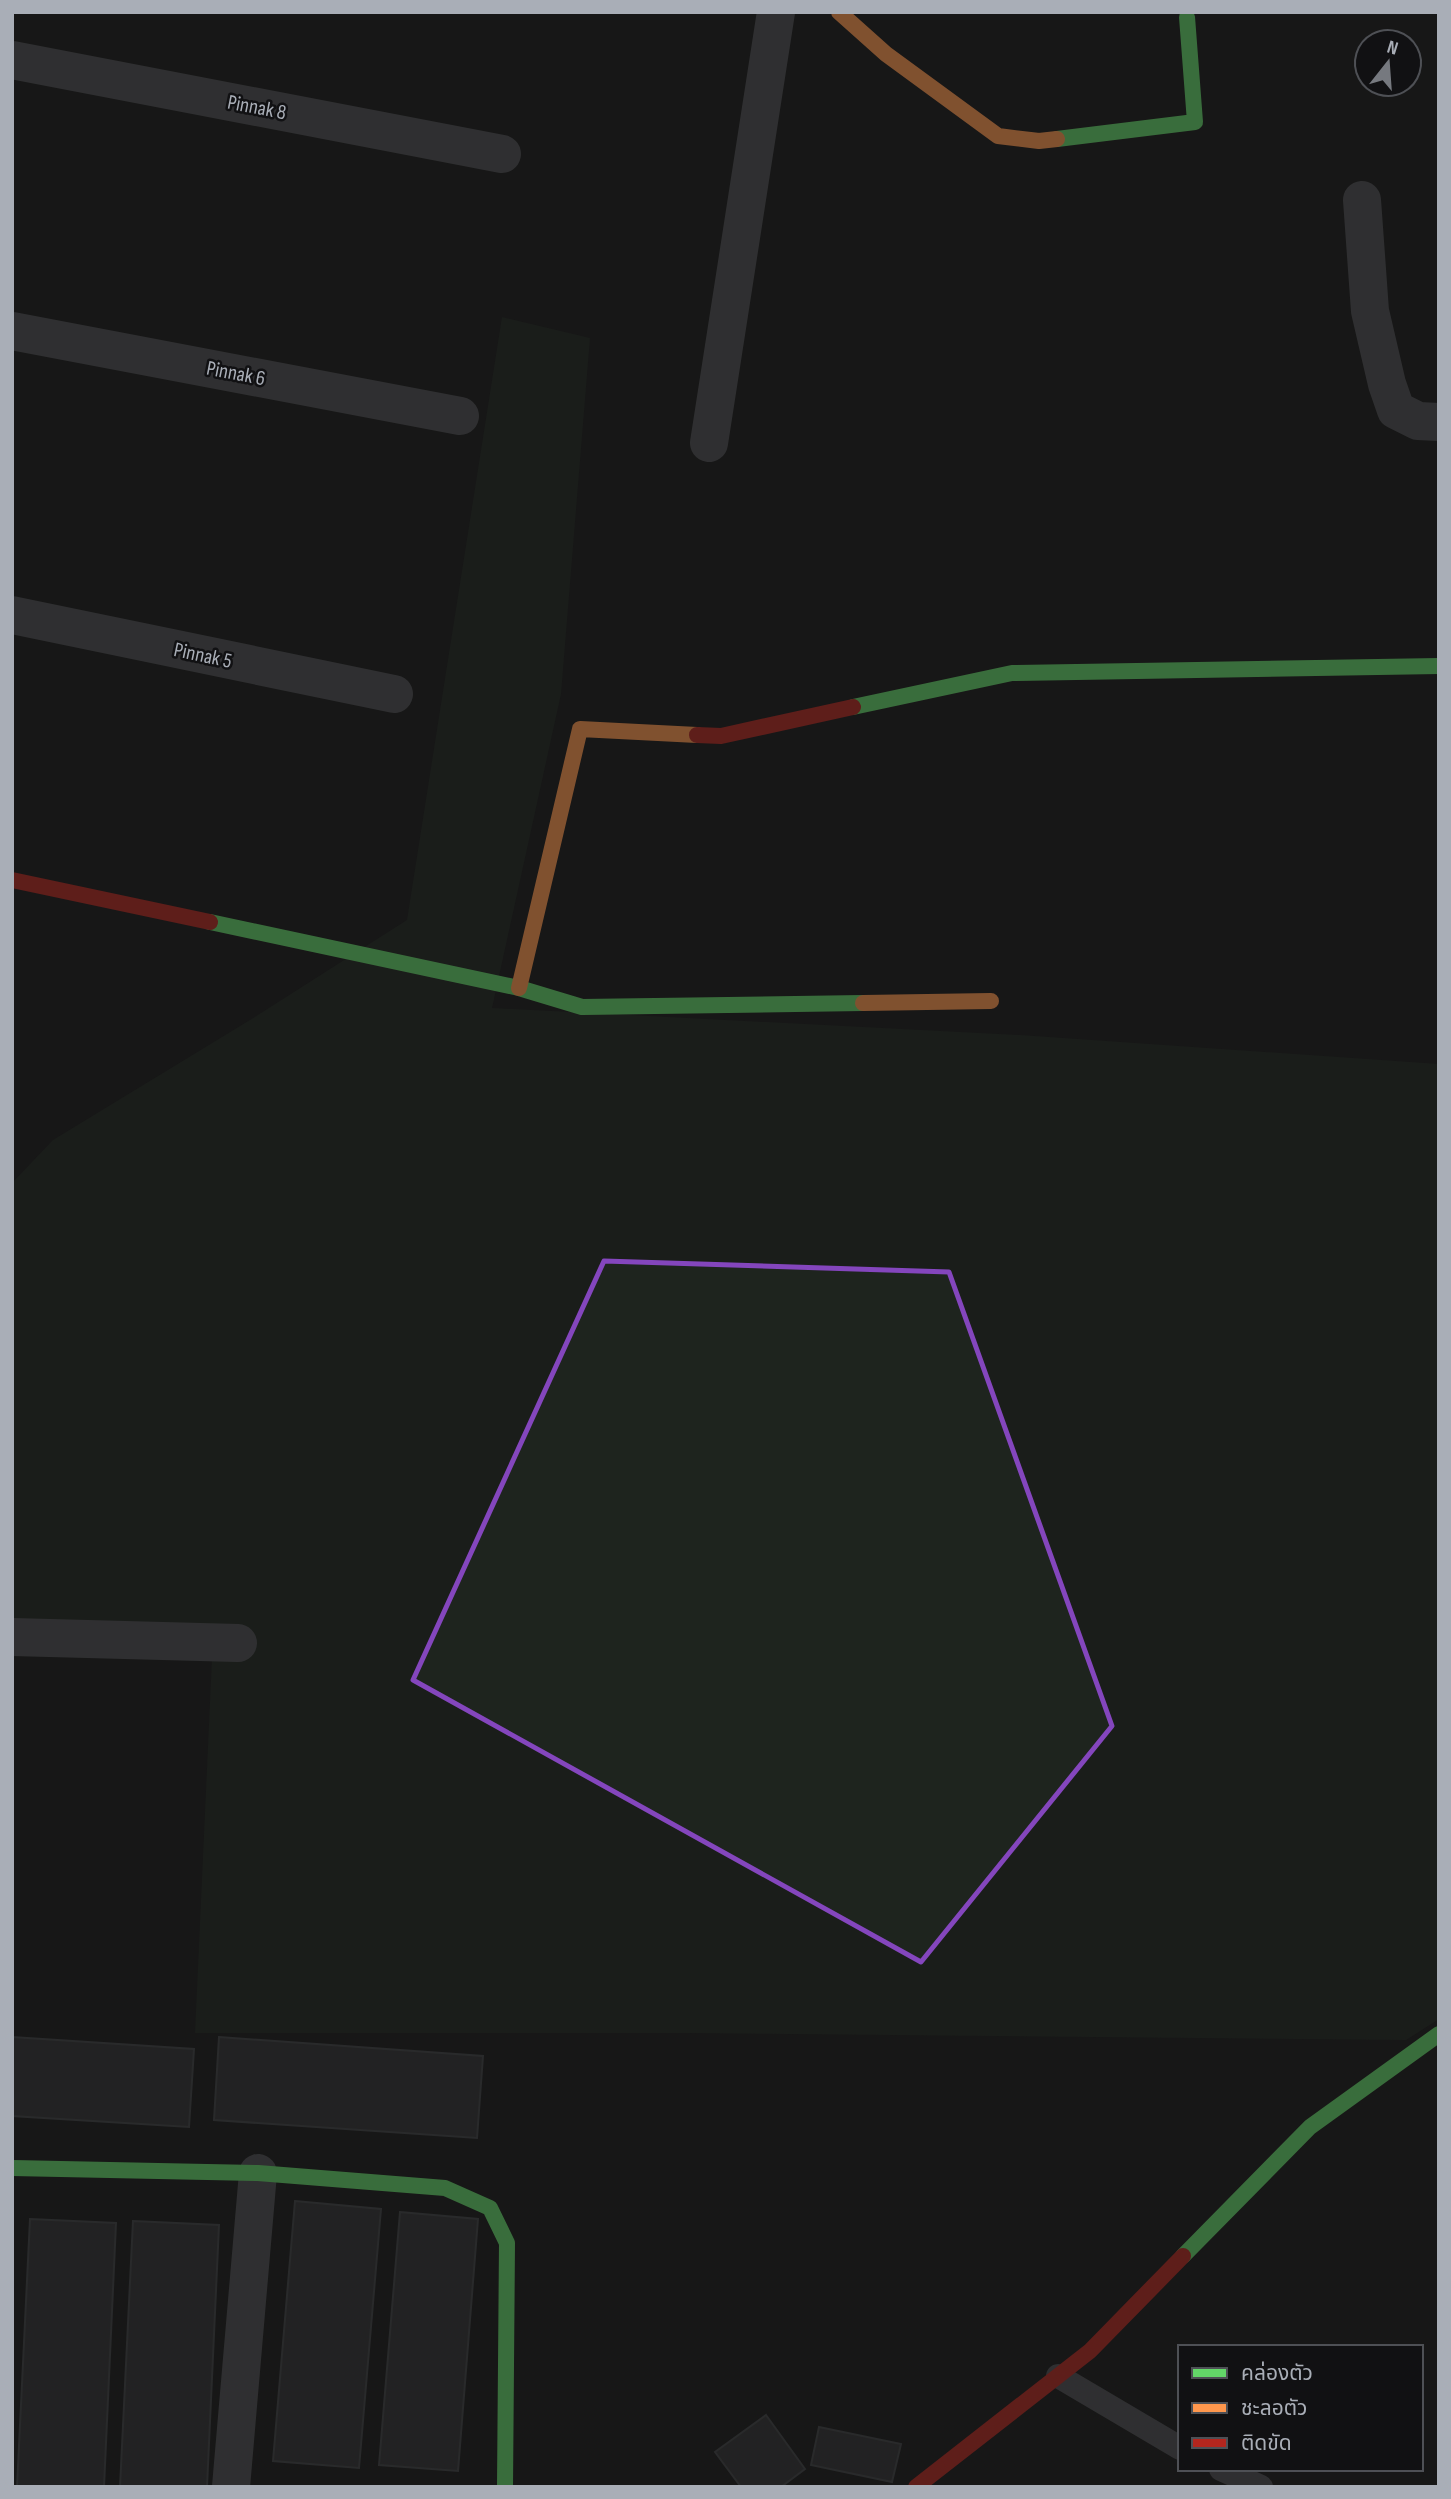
<svg xmlns="http://www.w3.org/2000/svg" width="1451" height="2499" viewBox="0 0 1451 2499" font-family="'Sofia Sans Condensed','Noto Sans Thai',sans-serif">
<rect width="100%" height="100%" fill="#171717"/>
<path fill="#1e241e" d="M502 317 590 338 561 694 492 1008 1020 1035 1439 1064V2019L1406 2040 686 2033H195L212 1658 12 1652V1183L53 1140 250 1020 407 920Z"/>
<g fill="#303031" stroke="#3f4143" stroke-width="2">
<path d="M12 2037 194 2049 189 2127 12 2116Z"/>
<path d="M219 2037 483 2056 477 2138 214 2120Z"/>
<path d="M295 2201 381 2209 359 2468 273 2461Z"/>
<path d="M400 2212 478 2219 458 2471 379 2465Z"/>
<path d="M30 2219 116 2223 104 2487H17Z"/>
<path d="M133 2221 219 2225 207 2487H120Z"/>
<path d="M766 2415 805 2469 781 2487H741L715 2452Z"/>
<path d="M819 2427 901 2444 892 2482 811 2465Z"/>
</g>
<g fill="none" stroke-linecap="round" stroke-linejoin="round">
<g stroke="#4c4d50" stroke-width="24">
<path d="M1058 2376 1180 2448"/>
<path d="M1221 2469 1261 2487"/>
</g>
<g stroke="#4c4d50" stroke-width="38">
<path d="M12 60 502 154"/>
<path d="M1362 200 1370 311 1387 384 1396 410 1418 421 1439 422"/>
<path d="M12 331 460 416"/>
<path d="M709 443 776 12"/>
<path d="M12 615 394 694"/>
<path d="M12 1637 238 1643"/>
<path d="M231 2487 258 2173"/>
</g>
<g stroke="#63d668" stroke-width="16">
<path d="M1057 139 1195 122 1187 17"/>
<path d="M853 707 1012 673 1439 666"/>
<path d="M210 922 519 988 582 1007 863 1003"/>
<path d="M12 2168 258 2173 445 2188 490 2208 507 2243 505 2487"/>
<path d="M1183 2256 1310 2127 1439 2034"/>
</g>
<g stroke="#ff974d" stroke-width="16">
<path d="M839 12 886 54 998 136 1039 141 1057 139"/>
<path d="M519 988 580 729 697 735"/>
<path d="M863 1003 991 1001"/>
</g>
<g stroke="#b3261e" stroke-width="16">
<path d="M697 735 721 736 853 707"/>
<path d="M12 880 210 922"/>
<path d="M916 2487 1090 2351 1183 2256"/>
</g>
</g>
<path d="M0 0H1451V2499H0ZM604 1261 949 1272 1112 1726 921 1962 413 1680Z" fill="#171717" fill-opacity=".55" fill-rule="evenodd"/>
<path fill="none" stroke="#8446bd" stroke-width="5" stroke-linejoin="round" d="M604 1261 949 1272 1112 1726 921 1962 413 1680Z"/>
<g text-anchor="middle" stroke-width="5" stroke-linejoin="round" paint-order="stroke">
<g font-size="21" fill="#a9aeb7" stroke="#111113">
<text transform="translate(257 107) rotate(11)" y="7">Pinnak 8</text>
<text transform="translate(236 373) rotate(11)" y="7">Pinnak 6</text>
<text transform="translate(203 655) rotate(12)" y="7">Pinnak 5</text>
</g>
</g>
<rect width="1451" height="2499" fill="none" stroke="#a9aeb7" stroke-width="28"/>
<rect x="1178" y="2345" width="245" height="126" fill="#111113" stroke="#4e5055" stroke-width="2"/>
<rect x="1192" y="2368" width="35" height="10" fill="#63d668" stroke="#4e5055" stroke-width="2"/>
<text x="1241" y="2380" font-size="21" fill="#a9aeb7">คล่องตัว</text>
<rect x="1192" y="2403" width="35" height="10" fill="#ff974d" stroke="#4e5055" stroke-width="2"/>
<text x="1241" y="2415" font-size="21" fill="#a9aeb7">ชะลอตัว</text>
<rect x="1192" y="2438" width="35" height="10" fill="#b3261e" stroke="#4e5055" stroke-width="2"/>
<text x="1241" y="2450" font-size="21" fill="#a9aeb7">ติดขัด</text>
<g transform="translate(1388 63) rotate(17)"><circle r="33" fill="#111113" stroke="#4e5055" stroke-width="2"/>
<path d="M0-5L12 26L0 18L-12 26Z" fill="#76797f"/>
<text y="-10" font-size="19" font-weight="bold" text-anchor="middle" fill="#a9aeb7">N</text>
</g>
</svg>
